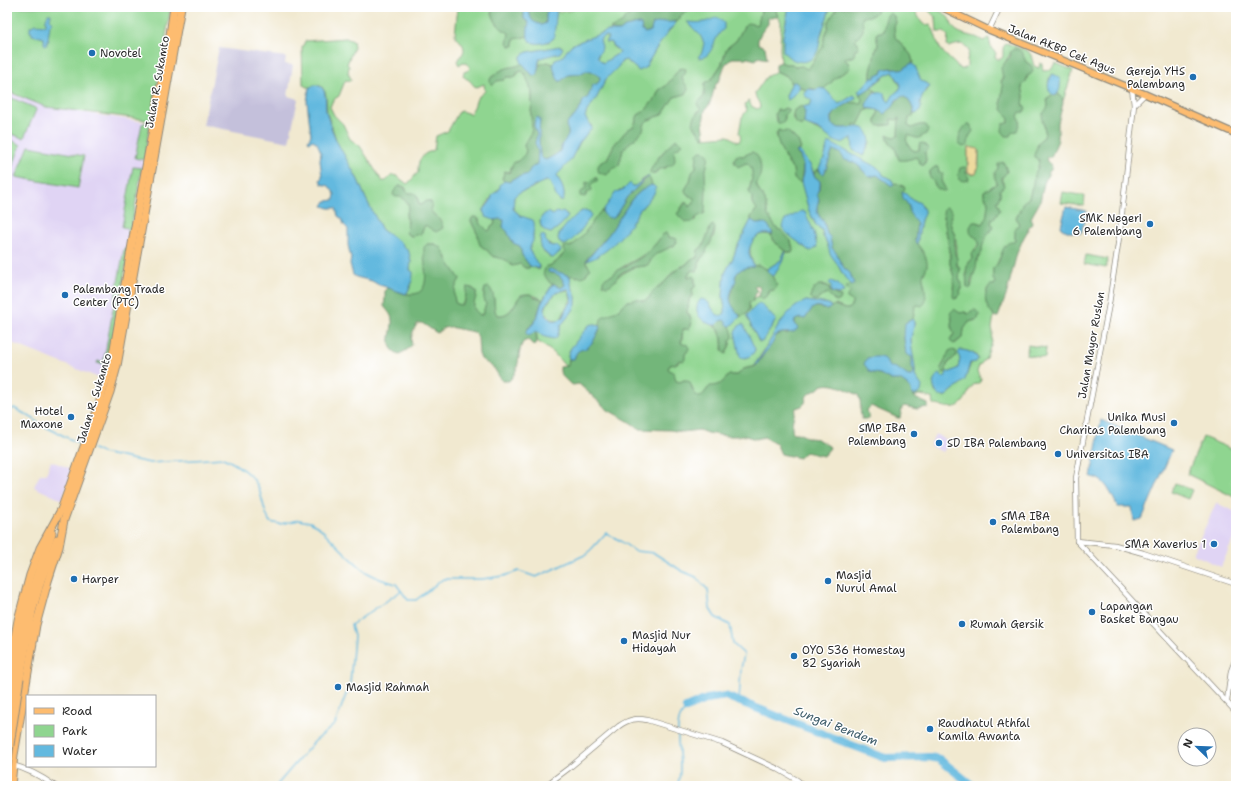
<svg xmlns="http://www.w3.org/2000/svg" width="1243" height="793" viewBox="0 0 1243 793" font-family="'Shantell Sans',sans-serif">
<rect width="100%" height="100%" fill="#fff"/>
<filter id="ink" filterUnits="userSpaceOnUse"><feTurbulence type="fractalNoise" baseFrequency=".025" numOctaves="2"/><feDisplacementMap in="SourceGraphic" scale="8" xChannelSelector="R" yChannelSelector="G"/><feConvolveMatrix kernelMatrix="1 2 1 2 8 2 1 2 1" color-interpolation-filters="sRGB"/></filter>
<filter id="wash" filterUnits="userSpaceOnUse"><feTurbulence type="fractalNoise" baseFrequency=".012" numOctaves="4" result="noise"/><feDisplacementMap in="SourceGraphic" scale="16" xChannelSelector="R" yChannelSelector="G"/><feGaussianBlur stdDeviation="0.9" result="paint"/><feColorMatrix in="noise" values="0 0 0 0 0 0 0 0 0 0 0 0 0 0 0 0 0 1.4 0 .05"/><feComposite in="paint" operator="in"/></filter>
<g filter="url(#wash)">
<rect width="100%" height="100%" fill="#f1e9d0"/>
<g fill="#e0d4f4">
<path d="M7 92 46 107 151 123 108 364 104 380 7 341Z"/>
<path d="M935 434 949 441 943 452 930 446Z"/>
<path d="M51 461 74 470 62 500 34 487 40 474H46Z"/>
<path d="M1216 503 1236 512V533L1221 567 1193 554Z"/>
</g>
<path fill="#c4c0db" d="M219 48 286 57 285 64 293 65 288 96 298 99 289 142 203 125Z"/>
<g fill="#8fd590" stroke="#5d805e" fill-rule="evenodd">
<path d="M7 7H171L151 122 141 119 46 107 7 91Z"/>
<path d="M458 7H491C492 17 498 29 508 32L509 33 508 39 514 44V40L515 39 528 36V38L534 43C556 42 552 43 554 23 555 19 556 15 557 11L560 12C566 10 572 12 577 7H648L646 10 641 9 635 10 625 18 622 23 610 29 611 30 571 45 563 56 556 59 553 64 548 62 539 65 540 59 541 57 560 53 562 46 528 52 520 58 523 63C516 68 507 67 500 71 497 73 495 75 491 77L494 84 497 81 507 77H513L516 76 520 71 525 72 532 92V99L531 114 532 128 529 138 526 140 524 146 526 150C525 156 521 161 514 162L511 167 510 172 505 171 502 178 504 181 500 185V187C498 190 497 191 494 194 493 194 485 208 483 211L485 215 494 220 495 224 491 226 490 230 488 231 481 224 479 219 473 217 472 218 471 221 478 235 480 245 488 251 492 256 505 259 512 266 520 264 525 268H529L530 266 533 267 539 270 540 267C535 262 528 253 531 245 532 241 534 237 533 232 532 223 520 215 513 209L514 197C520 189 524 192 532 188 537 185 543 179 550 182L557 198 560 201H563C567 191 559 183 557 174L570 161 580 142 592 126 585 117 587 111 596 99 606 79 624 60 627 61 639 71 646 66 656 49 668 32 675 25V22L680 19V15L687 12 689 7H762L758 24 757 25 753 24 743 28 740 34 736 41 728 47 721 65 711 80 705 83 704 96 698 106 701 110 698 111 694 119 703 138 728 136C733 137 734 141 739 142 741 138 741 137 739 133L742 117 747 110 744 105 749 100 751 106 757 109 760 107C760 102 755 99 755 93L766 77 776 71 784 75 787 76 790 79V83H792L786 96 787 99 793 95 800 87 806 90 804 92 805 95 812 100 810 105 803 107 801 106 795 110C793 116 790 119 797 123 802 125 797 125 802 125L804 123C810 128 834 138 843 140 846 140 849 138 852 138L853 150 863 156 870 143 863 128H853L854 124 858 125 865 111 868 110 870 109 879 110 876 120V124L881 126 889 125 891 123 890 119 899 117 898 136 894 137 889 135H887L888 140 895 148 898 158 905 160 916 157 919 161 921 164 923 165 926 162 925 152 929 148 923 143 919 146V150L915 151 911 149 906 140 908 135 914 137 926 134 925 125H919L912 128 908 126 909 118 913 116 914 113 916 114C919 105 921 93 930 87L920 81 915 66 912 64 913 62 911 55 895 37 894 27 896 22 894 16 886 18 885 27 883 32H879L876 34 878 45 875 52 874 58 871 71V78L859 94 862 99 861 103H849L856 98 854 95 839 104 825 89 823 88 830 84 835 78 848 70 849 68 848 62 845 60 844 58 852 57 855 54 854 51 855 49H857L854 41C868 27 858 28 862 17L874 14 878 7H913L922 23 925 25 930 24C935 30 936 40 940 48 945 56 954 62 960 69H964L967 66V60L969 52C965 40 957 45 948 47L947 46 948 36 944 32H937L936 18 929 11 928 7C933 8 942 11 946 15 951 19 951 27 957 31 966 37 974 34 983 41L989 38 991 48 996 53 995 57C998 60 1000 60 1003 57V48L1006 43 1028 51 1031 55 1034 66 1039 68 1040 63 1042 64 1043 71 1051 70 1055 63 1073 70 1063 101 1061 96 1058 94 1060 80 1052 74C1047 79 1047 89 1052 94L1051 96 1047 98 1048 107 1042 119 1045 131 1044 137C1037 142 1036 150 1036 158L1039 160 1038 168 1034 175 1033 184 1029 198 1023 205 1016 217 1019 225 1015 234V241L1000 257 996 266 993 268V279L995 282V284L987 289C984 301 986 306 994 316L992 328 993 332 992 342 986 358 979 366 977 372 981 379 980 383 973 385C970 389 968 394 965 399 958 412 944 407 933 404L932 398C925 398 922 392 915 397L912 395H916L919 393V382L915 376V370L912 351 911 337 915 324 913 319 915 307 918 305 925 287 922 275 925 272 926 258C922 253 921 248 917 244L921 220 924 212 922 205 910 198 903 191 904 189 896 183 894 184 892 180 883 175 878 168 843 150 827 146 825 156 819 170H816L814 173 809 164 799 151 801 149 798 141 787 131 783 132 779 130 776 134 783 154 789 165 793 169 795 180 801 182 802 184 809 211 815 224 822 230V234L842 273 851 284 846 290 850 291 851 293 848 295 847 298 852 300V304L849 309H845L836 305 831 307 829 304 806 301 795 307 785 317 778 326 775 333 755 364V366L743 369 738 375H729L720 385 708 388 701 397H699L695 394C691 388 690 375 680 382L676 381C674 376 675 373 669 370L668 369 670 365C681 364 681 358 688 351L684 345 681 343 682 341 683 329H687L689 314 687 313C687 308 689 305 689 300L693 295 692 289 695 287V278L690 276 688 278V275L692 270 696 271C700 267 699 264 700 259L706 254V250L714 236 715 230H710L703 246 698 250 697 258 691 259 685 265 680 267 672 273 665 282 653 291 648 299 643 301H628L622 305 617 311 601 321 599 326 597 324 589 325 569 351 568 355 569 359 568 361 569 364 568 366H565L554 353 537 341V335L535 332 557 337 561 325 572 312 576 303V297L571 284 570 276 572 275 577 277 586 275 588 271V264L586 263 587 261 609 248 622 234 635 218 639 211 654 194V186L652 185 650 179 648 177H649L647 176 635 186H633L630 183 624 189 619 190 603 211H601C590 224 582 244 564 249L565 252 556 262 549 266 544 275 552 285 542 301V299C535 296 529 292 521 295 514 303 511 317 497 315L495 312 494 299 485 288C483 293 484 299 486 304L483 313 480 315C478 313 475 311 474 308 472 300 484 290 468 287L464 302 460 305 456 304C452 295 455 286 460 279L449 263 446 255 435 244H427C426 250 425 255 425 260 424 271 430 285 419 293 415 295 410 294 406 294L410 288 411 271 410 268 411 262 407 249 400 242 382 230 366 199 358 180 337 142 327 113 326 96 325 92 322 87 318 85C312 86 307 90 303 84L302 48 305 41 346 38 353 41 354 47 347 64 349 66 348 73 351 79 350 81 346 80 345 81 339 96 333 100 330 107 334 115 343 124 350 139 360 146 382 181H386L392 175 397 176 407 184C412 181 413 176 418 173 418 166 418 159 425 154 427 152 431 152 434 150L436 136 448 131 458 113 461 111 470 114 474 107 477 98 485 91 484 84C473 89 476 87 469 80 467 79 465 78 463 76L464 72 469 70 470 68 467 63 463 62 459 65 457 61C459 57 462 56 463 53 467 46 458 40 455 35ZM1014 49H1017L1026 62 1031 65 1026 82 1022 86 1024 96 1023 106 1024 107 1018 116 1002 131 1009 123 1008 115 1002 109 1001 101 1003 86 1001 81C1004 76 1003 69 1005 63 1006 59 1010 56 1011 51ZM679 69 685 74 682 77V95L674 97 663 114 652 119 648 120 645 123 643 130 635 139 628 143 623 150 619 165 611 169 610 172 600 163 607 159 614 145 627 130 634 126 638 115 645 111 656 97 659 90 666 86ZM784 108 788 110 785 114V119L778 123 775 117 776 112 782 110ZM672 143 682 144C674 152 674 145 674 158L666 168 660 169 654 174H651L650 173C650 169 659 156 662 153 665 149 669 147 672 143ZM968 147 978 149 979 150V166L976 174 972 175 967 172ZM700 151 708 160 705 174V205L694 222 678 213 685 202 689 207 691 206 695 200 694 198 685 190 690 181 692 173 696 167 697 154ZM752 152C762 156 763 177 756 184L759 191 765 200 768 216 777 229 781 231 791 241 793 248 792 253 786 252 779 268 773 276V278L777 285 775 290 769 291V294L762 299 759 296 752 299 749 303C750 310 747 317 740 316L731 326H729L732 332 733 336 730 340V345L726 354 722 350C725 318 702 330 697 310L708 302C713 307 713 316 722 316L725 313V309L723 296 725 273 733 258 737 247 751 220V217L757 209 752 203V197L749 190 753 175 751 165 746 163 739 166 735 164 734 160 737 155 743 156ZM1003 162 1007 171C1002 180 1000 174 1004 186L1000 190V195L997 203 1000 209C998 214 994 217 991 222 995 231 981 237 982 252L977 260 971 288 967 287 966 271 969 261 973 259C972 256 972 255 973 252 976 246 986 240 973 236L977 222 984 224 987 214 988 202 984 195V191L990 188 997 183 995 174 998 170V166ZM935 167H938L939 172 941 173 942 178 941 181 945 188H937L932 179 930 176V171ZM399 186 405 187 408 193H412L418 197 419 205H421L426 201 431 202 432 204 430 209V211L442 221V225L434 231 428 226 425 224 421 234 411 236 406 217 409 206 396 189ZM946 207 948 208C953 216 949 215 950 223 951 227 954 231 955 235 958 245 953 260 960 269L959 279 962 284 960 293 953 289 954 277 950 264V251L946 232 944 210ZM585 210 590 213C587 227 574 236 564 245L560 243 558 238 560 232 581 211ZM548 212 553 215 563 212 568 216 561 225 551 233C538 231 536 217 548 212ZM784 230 814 232 816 248 813 250H808ZM663 234 669 238H675V245L656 254 652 258 650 262 645 266 635 267 618 276H609L613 275C617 268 635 261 643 255 651 250 658 242 663 234ZM542 235 545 237V241C548 245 553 246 557 246L561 250 553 258H551L542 251 540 239ZM820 285H826L829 287 830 292 838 295 840 299 839 301 836 302 827 293 823 296 820 297 818 300 810 297C811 292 816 286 820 285ZM760 304 776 320 764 340 759 342 747 317ZM953 310 960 313 965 312 968 314 974 310 977 320 969 322 964 329 963 337 955 344 951 337 954 334 951 325 952 319 951 314ZM740 325 755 350 753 353 747 358 741 357 735 332ZM951 350 955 351 956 356 947 365 945 372 943 373 941 368C944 362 947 355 951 350ZM962 350C968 351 977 353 978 359L976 362 971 363 965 380 950 393 944 397 935 392 933 382 941 375 942 377H945L947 374 958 368Z"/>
<path d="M777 7H789L783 36V51L790 58 815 55C819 48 819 41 822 33 824 24 828 16 830 7H837L836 10 828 23V27L824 39 823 47 809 68 808 69 800 66 796 67 792 64H785L781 62 780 49 781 22 776 11Z"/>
<path d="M606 36 608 37 607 43 610 42 613 47 619 51V53L603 63 598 58V54C603 49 600 46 600 40L602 37Z"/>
<path d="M893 72 901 87 889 102 887 100 886 96 876 91 875 92V90L871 87 889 73Z"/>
<path d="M7 96 35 108 36 110 24 138H22L7 132Z"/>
<path d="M145 123H150L144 160 135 158 142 124Z"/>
<path d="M7 138 21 145 10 173 8 174Z"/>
<path d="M29 146 84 156 78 188 16 177Z"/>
<path d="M133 167 142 168 130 234H128V228L122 227Z"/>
<path d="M1063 192 1085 196 1084 206 1061 203Z"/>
<path d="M764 234 771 235C772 240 780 248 785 251L781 260 767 269 758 265 754 266C748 252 747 238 764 234Z"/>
<path d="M124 249H129L110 354 107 363 105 364 97 363 98 361 104 362V360Z"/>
<path d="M1086 255 1108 259 1106 268 1084 264Z"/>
<path d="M567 290 569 291 571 300 566 308 562 317 559 320 552 319 545 313C545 305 551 297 557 293 560 291 564 291 567 290Z"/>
<path d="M1028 345 1046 348 1045 358 1026 355Z"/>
<path d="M1203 437 1236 451V498L1187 474Z"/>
<path d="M1175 483 1192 490 1188 499 1171 492Z"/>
</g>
<g fill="#73b67a" stroke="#4f7052">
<path d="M491 7H523L524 10V19L529 22 528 36 515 39 514 40V46H510L507 43 509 33C506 31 503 30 501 28 495 23 492 14 491 7Z"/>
<path d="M527 7H549L546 14V23L542 25C527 20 533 19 527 7Z"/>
<path d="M648 7H689L686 13C680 14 681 15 679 20 671 24 662 22 653 24L651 31 645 33 642 31 641 25 639 24 625 27 620 31 611 30 610 29 622 23 625 18 635 10 640 8 646 10Z"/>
<path d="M762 7H777L776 11 778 17C775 18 772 16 768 18V24C763 30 757 37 758 44L765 47 767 59 758 57 756 60 748 58H732L729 62 726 63C723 68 723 74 720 79 719 81 717 82 716 84 712 93 712 104 705 110L703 123 705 137H702L693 124C694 119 695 113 701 110L697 104 704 96 705 83 711 80 722 64 726 50 728 47 736 41 740 34 744 26 748 23 757 25 758 24Z"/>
<path d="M837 7H878C876 16 870 16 863 17 861 22 864 25 863 30 862 34 858 37 855 40L858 42 859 48 855 49 854 56 845 58V60L848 62 850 68 848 70 835 78 830 84 823 89 820 88 818 90 810 88 806 90C801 88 798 84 793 82L791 83 787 76 776 71V64L781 62 785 64H792L796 67 802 66 807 69 809 68 823 47 824 39 828 27V23L832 16 836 10Z"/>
<path d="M889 13 893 15 896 22 894 27 895 37 911 55 913 62 902 70C896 68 889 67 883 70L882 74 876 75 875 78H871V71L874 58 875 52 878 45 876 34 879 32H883C885 26 884 18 889 13Z"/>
<path d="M1014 49C1023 49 1023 56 1026 62L1031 65 1033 71 1031 74 1027 76 1026 82 1022 86 1024 96 1023 106 1026 108 1024 112 1020 113 1018 116 1020 121 1017 131 1012 132 1010 136H1006L1002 131 1003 124 1009 123C1009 113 1005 115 1002 109 1000 102 1002 93 1003 86L1001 83 1003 78 1001 68 1006 61 1010 57 1011 51Z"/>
<path d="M548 62 553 64 554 70 559 81H561L568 75 580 74 585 71 591 72 597 74 600 77C600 82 598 84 593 85L588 97 583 101 581 107 574 117 569 121 566 126C571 136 567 137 562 145 561 146 561 149 560 151 557 155 549 158 545 160L541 158C538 145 539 133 540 120L535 119 534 125 537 135 536 145 538 148V162C535 167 531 168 528 174L512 179 510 182H506L502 179 505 171 508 173 510 172 513 163 518 161 525 154 526 150 524 146 525 142 529 138 532 130 531 114 532 99V92L525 74 522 71 518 72 515 77H507L504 80 497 81 493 85 490 83V79C495 74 500 70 507 68 513 66 517 67 523 63L525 65 533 76 538 72C537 65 542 63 548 62Z"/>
<path d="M682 68 686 69 685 74 682 77C683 83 688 85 688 90L686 94 674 97 663 114 652 119 648 120 645 123 643 130 635 139 628 144 623 150 619 165 611 169 607 175 599 173 598 170V166L600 163 607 159 614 145 627 130 634 126 638 115 645 111 656 97 659 90 666 86 679 69Z"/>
<path d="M871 87 875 90 866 105 867 107 870 109 868 110 865 111 858 125 854 124 853 128C846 128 838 129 832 125 829 115 840 107 848 104 851 102 857 103 861 103L862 99 860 96V94Z"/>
<path d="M1052 94 1055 96 1058 94 1062 98 1063 103 1058 123V140L1051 157H1047C1045 162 1049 162 1052 166L1051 170 1049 172 1044 183 1040 202 1032 216 1031 219 1032 224 1029 227 1027 232 1023 239 1017 253 1006 296 998 317H996C985 309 982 296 990 285H994L995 284V282L993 279V268C1004 262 999 241 1014 242L1015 241V227L1019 225 1016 217 1020 211V208L1023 206V202L1029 198 1033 184 1034 175 1038 168 1039 160 1034 157V155L1039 141 1044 137 1045 131 1042 115 1048 107 1047 98 1051 96Z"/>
<path d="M901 96H903C910 100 914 108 913 116L909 118 908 126 912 128C917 126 922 123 927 126L928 130 926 134 919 138H916L908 135 906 140 911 149 915 151 919 150 920 144 921 143 925 144 929 148 925 152 926 160 923 165H921L919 161 916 157C911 159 905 161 899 160L895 148 891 144 887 136 888 135 894 137 898 136 899 118 896 120 891 119V125H883L879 126 876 124V120L879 110 884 114C892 108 895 102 901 96Z"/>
<path d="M802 106C807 114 806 117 803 125H799L794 121 793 114 794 110Z"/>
<path d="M785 108 788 109V111L785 114 784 122 780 124 778 123 775 114 777 110H782Z"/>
<path d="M968 124H970L973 131 969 137 968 145 963 147 959 144C958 137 962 127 968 124Z"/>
<path d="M778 130 783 132 787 131 798 141 801 149 797 151V154C806 160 802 173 801 182L800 183 794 179 793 169C786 162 774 140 778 130Z"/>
<path d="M677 139 683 144 674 150C674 153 675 157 675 160 674 168 660 166 654 174H651L650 173C650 166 669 145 675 140Z"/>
<path d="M833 150 840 153 846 160C859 163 860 169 869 177L877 175 892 186 896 183 904 186 905 189 902 192C903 199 907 201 909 208 911 214 912 218 917 222L915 242C920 246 929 260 927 266 926 271 922 274 923 278 924 286 927 294 925 303L922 306 918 305 915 307 913 319 907 322 904 338 906 354C908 355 911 355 912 357 913 359 912 362 912 364 912 370 918 375 908 376 901 372 897 371 891 368 886 366 889 367 887 363 883 356 874 357 867 358L870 372 880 374 891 380H900L907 385 911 390 912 395 917 399 928 404V407L917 409 904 406 902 408 900 418H898L871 406 867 410 869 417 868 419H862C858 409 863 405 858 395 848 390 832 381 821 386 820 387 818 389 816 390 808 395 807 392 805 403L802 406 796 408C794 416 790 425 793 433H798L809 438 817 439 829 446 830 448 823 456 805 452 799 458 781 454 776 443 764 437 756 439 742 435 738 436H726L707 433 699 430 682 432 670 430 640 429 628 421 608 410 579 384 573 385 569 383 561 375 560 371V367L568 366 569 359H574L577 352 581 349 587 347 592 343 599 331 601 319 604 316 617 311 622 305 628 301 637 299 643 301 648 299 653 291 665 282 673 273 680 267 686 265 691 259 697 258 698 250 703 246 711 226 713 225 715 228C713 234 713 239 710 244 708 248 706 249 706 254L700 259C699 263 700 268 696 271L692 270 688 275V278L690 276H694L695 284V287L692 289 693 295 689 300C689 305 687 309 687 313L690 316 692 323 689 329H683L681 343 683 344 688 345 689 349 685 354V359L684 361 680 360 675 364 670 365 668 368 669 370 674 373 676 381 680 382 684 380 690 382C692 388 693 396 701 397L710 386C720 386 722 383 729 375H738C743 367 747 369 756 366L777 335 783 333 787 334 795 326V320L800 318 805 319C813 309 811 303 827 310L834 305 845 309H849L852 304V301L847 298V296L851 292 846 290 845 288 850 285 854 284 850 273 844 268 838 258 837 254 832 249 830 237 827 234 824 222 818 214 817 206 819 200 817 193 821 184 819 180 814 176V173L816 170H819L821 173 825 172Z"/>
<path d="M700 151H705L709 156 705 174 706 191 705 213C702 215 698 216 696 218 690 223 694 223 685 222L677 214 686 202 689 207 691 206 694 202V198L687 195 685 190 690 181 692 173 696 167 697 154Z"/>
<path d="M752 152C763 156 763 177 756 184L759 191 765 200 768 216 777 229 781 230 791 241 793 251 792 253C783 252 774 242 771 235L773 234 770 229 763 223 758 224 751 220V217L757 209 752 203V197L749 192C751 182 755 173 749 164L746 163 738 167C735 164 732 158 737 156 739 155 741 156 743 156 746 155 749 153 752 152Z"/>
<path d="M1003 162 1004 163 1007 171C1002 180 1000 174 1004 186L1000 190V195L997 202 1000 209C998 214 994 216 991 222 994 229 993 228 988 233 987 235 987 237 985 239 983 244 982 246 982 252L977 260 976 269 971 281V287L969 289 967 287C967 276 963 266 973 259L972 253 978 247 979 242 976 237C970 235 970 233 970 227L973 222H977L982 224 984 223 987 214 988 202 984 195V191L990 188 997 183C996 180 994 178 995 174 995 169 999 171 998 164Z"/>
<path d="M935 167H938L939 172 943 174 941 181 946 190 944 191C934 190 936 183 929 176L930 171Z"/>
<path d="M964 167H965L966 173 969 178 968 180 964 181 960 180 958 175 960 168Z"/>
<path d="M596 177 598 181 594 182 590 186 592 189 591 192H588L585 197 580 196V193L586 188V182L589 183 594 178Z"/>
<path d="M648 177 650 179 652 185 641 191 632 199 609 234 586 260V263L591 269 588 271 585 276C580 278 575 275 570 276L551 270 550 273C559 273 562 277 565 285L561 288 554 284H551L543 274 546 266C554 267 560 258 565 252L564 247 567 246 571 247C584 237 591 222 601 211H603V213L615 217 627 197Z"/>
<path d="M399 186H403L408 193H414L417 195 419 205H421L426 201 431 202 432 206 430 209C435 219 440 215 443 228L436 232 425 225 421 234 411 236 407 234 406 232 408 222 406 215C410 205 410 205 402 197H396L393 195 394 191Z"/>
<path d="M946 207 950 209 952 213 950 223 955 236V254L957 258V266L960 269 959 279 962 284 960 291 961 294 956 299 953 297 954 277 950 264V251L943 214 944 208Z"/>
<path d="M473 217H477L481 224 488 231 490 230 491 226 495 224 494 220 500 219 504 220 503 227 507 231 513 243 520 246 522 255 530 266 529 268H525L520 264 513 266 506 260 492 256 488 251 480 245 478 239V235L471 221 472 218Z"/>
<path d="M665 233H666L668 237 677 239 675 245 656 254 652 258 649 264 645 266 635 267 623 272 618 276 615 281 610 285 606 286 603 284V280L609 276 613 275C617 269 621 269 626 266 635 261 646 255 652 248 657 243 660 237 665 233Z"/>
<path d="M427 244H435L442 248 449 263 460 279C455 286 452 296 456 304L460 305 463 304C467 299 465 293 467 287 484 290 472 300 474 308 475 311 478 313 480 315H482L486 304C483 300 484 293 485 288L489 287C497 295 492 308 497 315 512 317 514 303 521 295L531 294 534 297 542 299V301C537 313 538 321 527 329L536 333 537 341 536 345 532 344 528 340 523 342C516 356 522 367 509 381H502L494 368 481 359 479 354 478 338 477 335 474 332 454 328 451 327 443 328 437 333 422 323H418C413 329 410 338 412 345 409 349 404 352 399 354 383 348 393 332 392 320 391 313 387 311 384 306L385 298V291L389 287C393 289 403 294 406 294 435 298 423 265 424 249V247Z"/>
<path d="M758 265C765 268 771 271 773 278L775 281 777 287 774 290 769 291 768 295 762 299 759 296 760 290 759 286 757 285 754 287 757 290C756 295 754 296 753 301L749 303C750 310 748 315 741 316 727 307 730 297 734 284 737 275 734 274 743 268 746 266 755 266 758 265Z"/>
<path d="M819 285 828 286 830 292 841 297 840 300 836 302 827 293 823 296 820 297 818 300H813L810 297C811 293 816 286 819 285Z"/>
<path d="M954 309 960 313 965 312 968 314 971 311 975 310 979 313V316L978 319 969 322 964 329 963 337 954 344 951 342 950 340 954 334 951 325 952 319 950 313Z"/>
<path d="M724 320C730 324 733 331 733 338L730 340V344L726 354 723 352 722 338 719 330 714 325C718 324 719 320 724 320Z"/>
<path d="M951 350 956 351 957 355 947 364 946 372 942 373 941 368 944 363 949 351Z"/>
</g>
<path fill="#eeda9e" stroke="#8c8264" d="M968 148 969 147 978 149 979 150 978 166 976 174H972L968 172Z"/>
<g fill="#63b9df" stroke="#477285" fill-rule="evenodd">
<path d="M523 7H527C533 19 527 20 542 25L546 23V14L549 7H557L554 38C549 43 531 47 528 38 527 34 528 26 529 22L524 19V10Z"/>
<path d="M789 7H830C828 16 825 23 822 31 820 37 820 44 818 50 811 67 792 64 783 51V36Z"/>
<path d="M48 14H51L50 19 52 22 50 25 48 39 49 41H47V45H45L44 44V38L32 35V32H30V27L35 24 46 25V19Z"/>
<path d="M717 17 724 23V29C722 31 720 32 719 34 713 42 712 58 699 58L698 57 702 52 704 43 700 35 687 22C700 23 706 23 717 17Z"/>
<path d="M663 22H675V24L668 32 656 49 645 68 639 71 626 60 622 61 618 67 606 79 596 99 587 111 585 117 592 128 580 142 570 161 557 175C560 183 567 192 563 201H560L557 198 550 182 546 181C540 183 536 185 531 188 524 192 520 190 514 197L513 209 521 216 533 220C536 226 533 229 533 235 533 237 533 239 533 241 531 245 530 246 530 250 532 258 538 262 540 269L530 266 522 255 520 246 513 243 507 231 503 227 504 220 500 219 494 220 486 217 483 211 490 202 493 194 498 191 500 187V185L504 181 510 182 512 179 528 174 530 169 537 164 538 152 535 143 537 135 534 125 535 119 538 117 540 120C539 133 538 146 541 158L546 160C549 158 557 155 560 151 561 149 561 146 562 144 567 137 571 136 566 126L569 121 574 117 581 107 583 101 588 97 593 85C598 84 600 82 600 77L593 72 585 71 580 74 568 75 561 81H559L557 78 554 70 553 64 556 59 563 56 571 45 607 31H620L625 27 639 24 641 25 642 31 645 33 651 31 652 26 653 24ZM606 36 608 37 606 43 610 42 613 46 619 51V53L603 63 598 58V54L601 51 602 47 600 40 602 37Z"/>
<path d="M560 46 563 48 560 53 540 58C538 63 538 68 538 74L534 76C529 73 526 66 521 62V57L523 54 528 52Z"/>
<path d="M910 64H912L915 66 921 81 928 84 930 87C924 90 922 96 920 102L921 107 920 111 916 114 914 113C913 106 909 99 903 96L896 100 893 107 884 114 878 110 868 108 866 105 867 103C871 95 875 89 884 93L887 100 889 102 894 94 900 89 901 85 893 72C880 76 872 89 860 94L858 91 860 90 871 78H875L876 75 882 74 884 69 896 68 902 70Z"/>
<path d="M1053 74 1059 77C1061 83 1061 92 1055 96 1046 92 1047 81 1053 74Z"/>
<path d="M792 82H795L799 85V88L790 99 787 100 786 96Z"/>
<path d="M314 85C328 85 325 100 326 111 327 117 330 123 332 130L337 142 358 180 366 199 382 230 400 242 409 252 411 262 410 270 413 272C413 281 411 287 406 294L377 284 372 281 356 277 353 275 350 264 351 258 348 245V229L344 225 342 219 338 216 336 208H329L323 206 326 201 334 200 335 194 329 186 322 184 320 180 322 177 320 160 321 152 317 143 313 140 309 142 308 141 311 135 307 102 309 88Z"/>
<path d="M819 88 825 89 839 104 854 95 856 97 855 99C848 104 829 113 831 122 832 128 840 128 844 128 850 128 858 126 863 128 868 130 869 136 870 141L863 156 853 150 852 138C848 138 845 143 841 143 835 143 826 135 822 132 817 128 810 127 804 124L805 112 803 107 810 105 812 101 811 100 805 96 804 92 809 89 817 90Z"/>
<path d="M829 143H831L878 168 882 172 883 175 892 180 894 185 892 186 877 175 869 177C860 168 859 163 845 160L840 153 833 150 824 174 821 173 819 168 825 156 827 146Z"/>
<path d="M799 151 811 166 814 176 820 181V186L817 193 819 200 817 206V211L819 216 824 222 827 234 830 237 832 248 837 254 838 258 844 268 850 273 854 284 852 285 845 278 836 262 830 254 827 243 823 236 822 230 816 225 809 211 801 182 803 173V165L800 156 796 152Z"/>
<path d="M649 176V177L645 179 627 197 614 218C609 219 605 216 603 213L604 209 616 192 624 189 630 183 633 186H635Z"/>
<path d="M651 185 654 186 656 188C654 198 644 203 639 211 637 213 636 216 634 219 625 234 604 257 586 261L609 234 632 199 641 191Z"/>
<path d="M903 191 910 198 920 203 924 210V214L921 220 917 244 915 242 917 224 909 212V206L903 198 902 192Z"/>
<path d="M1066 207 1087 211 1081 233 1070 232 1062 229 1061 226Z"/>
<path d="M585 210 590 212 591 215C587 223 573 243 564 245L560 243 558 238C560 230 578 211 585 210Z"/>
<path d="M801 211 805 212 814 232 817 247 811 251 808 250C800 242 788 237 782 227L784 221Z"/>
<path d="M548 212 553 215 557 212 560 213 563 212 568 217 561 225 551 233C539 231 536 217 548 212Z"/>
<path d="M751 220 758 224 765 223 768 225 773 234C770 235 767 233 763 234 755 235 749 245 749 253 750 258 752 262 754 266 746 268 739 267 735 277L736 280C728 299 727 300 740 316L739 318 731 326H729L724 320 720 321 716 325C703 325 690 311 701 299 714 301 710 315 722 316L725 313V309L723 296 725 273 733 258 737 247Z"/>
<path d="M541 235 545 236C546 245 548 246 557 246L561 250V251L553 258H551L540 248Z"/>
<path d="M785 251 786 252 784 259 774 276C771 276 767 272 767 269L781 260Z"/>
<path d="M550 269 570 276 571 284 576 297V305L572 312 561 325 557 337 554 339 545 337 536 331C530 334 531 339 525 332L533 324 537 318 541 304 552 285 554 284 561 288 565 285C561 275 559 274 548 272V270ZM568 289 569 290 572 301 566 309 563 317 558 321 551 320 546 316 545 313V308L548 301 557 292Z"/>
<path d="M831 281 838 284 844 292 838 294 831 292V285L829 283Z"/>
<path d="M806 301 829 304 831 307 827 310C825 310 823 308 821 307 812 304 809 314 805 319L800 318 795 320 794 324 798 328C793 337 783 329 776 336 774 338 774 342 772 344 770 348 766 351 764 354 760 358 759 363 755 366V364C773 343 778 312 806 301Z"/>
<path d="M759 303 764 307 776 320 762 342H759L747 317V315Z"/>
<path d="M913 319C916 326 912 331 911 338 911 352 916 362 915 376L922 386 921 392 916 395H912L911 390 907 385 900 380H891L880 374 870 372 864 364 867 358C873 357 882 355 886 361 887 363 888 365 889 367 897 366 902 372 908 376H912L914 372 912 367V357L906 354 904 338 905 323Z"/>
<path d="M593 324H597L600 327C598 333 593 343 588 347 580 352 578 347 574 359H569L568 355 571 348 589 325Z"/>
<path d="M742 324 744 325 755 349C754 355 746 360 740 357L735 332 739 326Z"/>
<path d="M960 350C966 350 976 353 978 359L976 362 970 363 965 380 946 396H939C932 388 931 379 940 373L942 377H945L947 372H951L958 368 960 359 958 354Z"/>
<path d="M1101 420 1172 450 1142 519 1134 521 1132 507H1118C1111 495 1107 479 1091 477Z"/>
</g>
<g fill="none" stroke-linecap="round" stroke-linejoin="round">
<g stroke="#63b9df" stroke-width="1.5">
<path d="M7 413 14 408 34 419 38 423 82 445"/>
<path d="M93 449 102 453 150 463 223 458C235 463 255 476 259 489 263 501 264 512 270 522L280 524 299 520 310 522 320 528 347 555 366 572 380 579 396 584 408 600H416L443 579H482L504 576 519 571 536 577 587 554 606 533 619 540 635 551 654 553 682 571 696 577 708 590 710 609 715 617 730 625 733 644 744 654 741 669 739 702"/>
<path d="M276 786 314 742 335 724 350 684 354 636 351 625 401 591"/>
<path d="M677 786C685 766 674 742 679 721 680 717 684 712 686 708"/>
</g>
<path stroke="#63b9df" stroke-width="8" d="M686 708 707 699 725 696 885 758 929 757 939 759 973 786"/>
</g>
</g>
<g filter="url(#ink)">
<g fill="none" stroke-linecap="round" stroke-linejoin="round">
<g stroke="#8e8a7e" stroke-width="6">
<g id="minor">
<path d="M989 30 1000 7"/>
<path d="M1132 89 1134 105 1120 231 1109 304 1076 478 1077 541 1175 647 1236 712"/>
<path d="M1134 105 1145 94"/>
<path d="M1077 541 1115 545 1143 553 1236 584"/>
<path d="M1227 701 1231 671 1236 658"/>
<path d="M12 765C28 769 42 777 55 786"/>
<path d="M545 786 569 768 619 726C629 719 636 718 647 720L722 743 778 769 797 780 804 786"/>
</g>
</g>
<g stroke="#8e8a7e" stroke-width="8">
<path id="major" d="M941 7 989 30 1145 94 1236 134"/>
</g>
<g stroke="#8e8a7e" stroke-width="9">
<g id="highway">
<path d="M14 677 26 611 36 578 52 533"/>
<path d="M20 678 32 612 41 580 57 539"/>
<path d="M7 680 18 620 30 575 40 548 61 510 98 408 112 360 137 215 169 42 174 7"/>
<path d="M11 786 14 755 36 625 48 581 59 547 64 520 110 392 117 366 181 7"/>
</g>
</g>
<use href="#minor" stroke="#fff" stroke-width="4.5"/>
<use href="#major" stroke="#fdbc70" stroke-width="5.5"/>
<use href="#highway" stroke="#fdbc70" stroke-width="7"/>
<g stroke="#8e8a7e" stroke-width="9" stroke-linecap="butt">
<g id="highway-bridge">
<path d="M7 721 14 677"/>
<path d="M7 765 20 678"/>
</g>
</g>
<use href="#highway-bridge" stroke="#fdbc70" stroke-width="7"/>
</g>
</g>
<g fill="#1f6fb2" stroke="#fff" stroke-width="1.5">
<circle cx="92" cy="53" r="4"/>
<circle cx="1193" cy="77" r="4"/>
<circle cx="1150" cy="224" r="4"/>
<circle cx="65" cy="295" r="4"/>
<circle cx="71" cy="417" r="4"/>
<circle cx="1174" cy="423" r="4"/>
<circle cx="914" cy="434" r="4"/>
<circle cx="939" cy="443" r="4"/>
<circle cx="1058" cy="454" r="4"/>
<circle cx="993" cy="522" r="4"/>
<circle cx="1214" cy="544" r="4"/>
<circle cx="74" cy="579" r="4"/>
<circle cx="828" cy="581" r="4"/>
<circle cx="1092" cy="612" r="4"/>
<circle cx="962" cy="624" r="4"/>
<circle cx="624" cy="641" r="4"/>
<circle cx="794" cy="656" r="4"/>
<circle cx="338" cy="687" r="4"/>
<circle cx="930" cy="729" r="4"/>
</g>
<g text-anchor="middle" stroke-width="3" stroke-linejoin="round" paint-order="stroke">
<g font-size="11" fill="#2b2b2b" stroke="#fff">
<text transform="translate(1062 49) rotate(22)" y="4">Jalan AKBP Cek Agus</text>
<text transform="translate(157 82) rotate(-80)" y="4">Jalan R. Sukamto</text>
<text transform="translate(1091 345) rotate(-80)" y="4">Jalan Mayor Ruslan</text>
<text transform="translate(94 398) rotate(-73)" y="4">Jalan R. Sukamto</text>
</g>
<g font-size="11" fill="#2b2b2b" stroke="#fff" text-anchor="start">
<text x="100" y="57">Novotel</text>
<text x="1185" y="75" text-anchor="end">Gereja YHS<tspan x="1185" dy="13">Palembang</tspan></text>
<text x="1142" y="222" text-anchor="end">SMK Negeri<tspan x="1142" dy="13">6 Palembang</tspan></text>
<text x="73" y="293">Palembang Trade<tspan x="73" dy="13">Center (PTC)</tspan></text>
<text x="63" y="415" text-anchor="end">Hotel<tspan x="63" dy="13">Maxone</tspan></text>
<text x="1166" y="421" text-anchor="end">Unika Musi<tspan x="1166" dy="13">Charitas Palembang</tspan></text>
<text x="906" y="432" text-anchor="end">SMP IBA<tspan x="906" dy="13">Palembang</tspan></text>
<text x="947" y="447">SD IBA Palembang</text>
<text x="1066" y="458">Universitas IBA</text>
<text x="1001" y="520">SMA IBA<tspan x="1001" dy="13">Palembang</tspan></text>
<text x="1206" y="548" text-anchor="end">SMA Xaverius 1</text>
<text x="836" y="579">Masjid<tspan x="836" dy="13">Nurul Amal</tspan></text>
<text x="82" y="583">Harper</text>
<text x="1100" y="610">Lapangan<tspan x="1100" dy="13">Basket Bangau</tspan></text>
<text x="970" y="628">Rumah Gersik</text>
<text x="632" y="639">Masjid Nur<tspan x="632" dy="13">Hidayah</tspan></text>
<text x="802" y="654">OYO 536 Homestay<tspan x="802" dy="13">82 Syariah</tspan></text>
<text x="346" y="691">Masjid Rahmah</text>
<text x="938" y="727">Raudhatul Athfal<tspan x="938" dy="13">Kamila Awanta</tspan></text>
</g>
<g font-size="12" font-style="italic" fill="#3f5d6a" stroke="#fff">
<text transform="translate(836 726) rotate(21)" y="4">Sungai Bendem</text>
</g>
</g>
<rect width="1243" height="793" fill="none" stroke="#fff" stroke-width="24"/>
<rect x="26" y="695" width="130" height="72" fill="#ffffff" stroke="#aaaaaa"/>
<rect x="34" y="708" width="20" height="6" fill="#fdbc70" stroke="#aaaaaa"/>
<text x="62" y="715" font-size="12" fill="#2b2b2b">Road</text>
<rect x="34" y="725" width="20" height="12" fill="#8fd590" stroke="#aaaaaa"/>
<text x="62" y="735" font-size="12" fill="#2b2b2b">Park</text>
<rect x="34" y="745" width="20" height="12" fill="#63b9df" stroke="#aaaaaa"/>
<text x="62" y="755" font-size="12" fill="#2b2b2b">Water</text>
<g transform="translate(1197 747) rotate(293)"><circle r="19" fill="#ffffff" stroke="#aaaaaa"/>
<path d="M0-3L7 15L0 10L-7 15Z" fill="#1f6fb2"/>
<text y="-6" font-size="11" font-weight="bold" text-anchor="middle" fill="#2b2b2b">N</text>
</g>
</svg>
